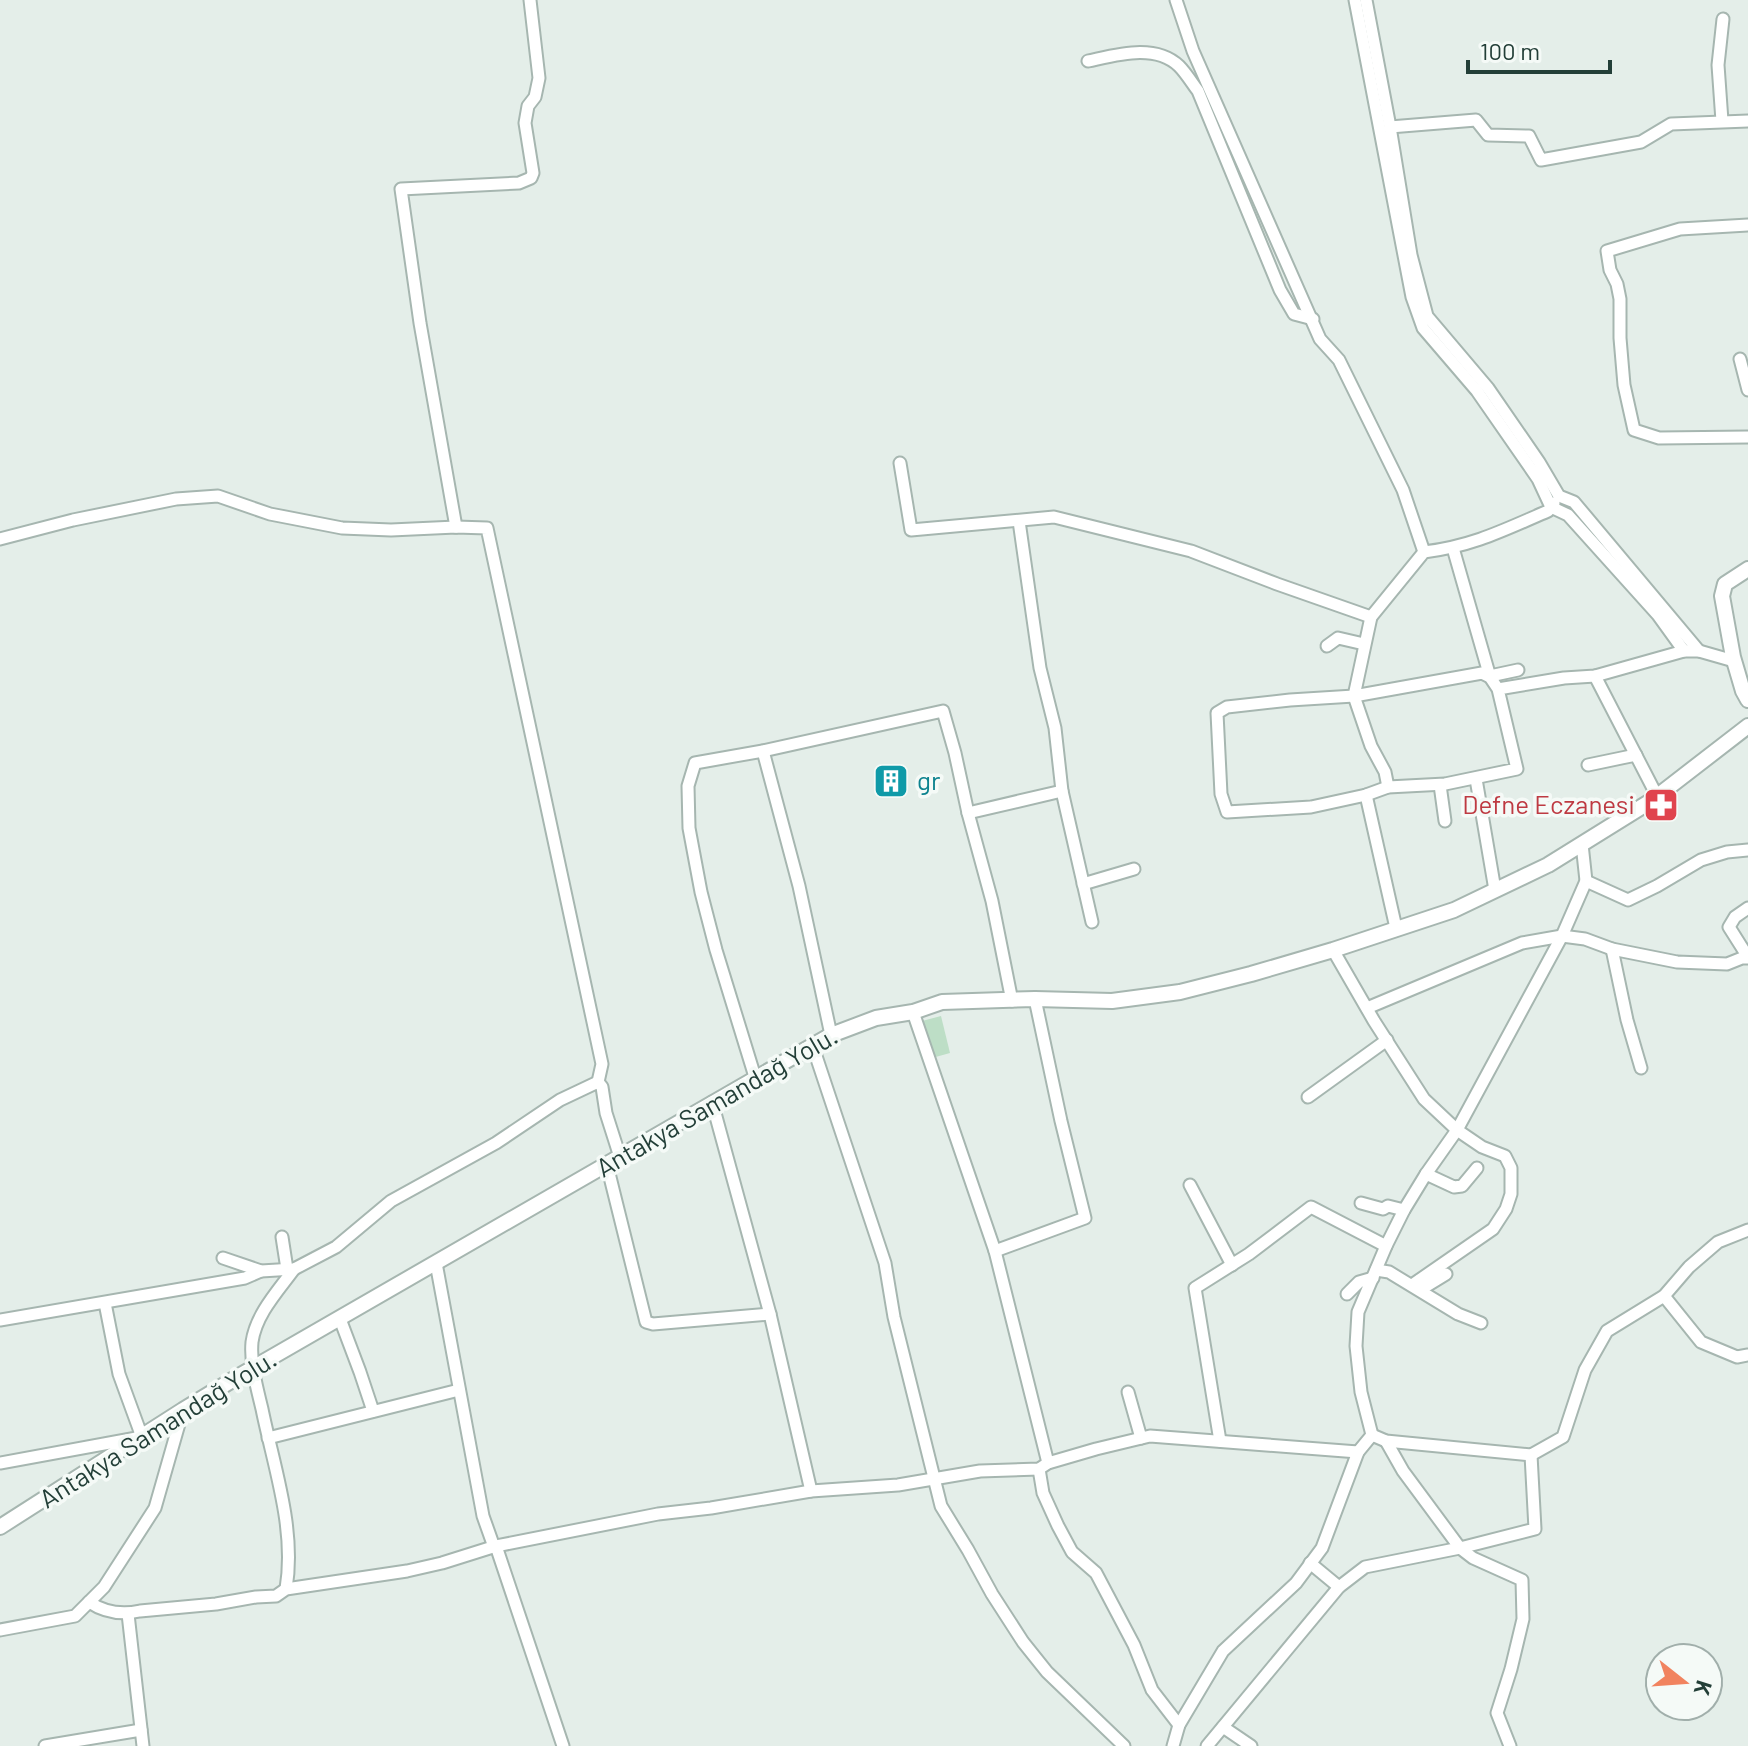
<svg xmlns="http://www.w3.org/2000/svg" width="1748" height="1746" viewBox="0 0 1748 1746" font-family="Barlow,sans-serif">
<rect width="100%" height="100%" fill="#e4eee9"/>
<path fill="#bddec6" d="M941 1016 950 1053 932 1058 922 1021Z"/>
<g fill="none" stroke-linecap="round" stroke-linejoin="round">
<g stroke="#a6b6b0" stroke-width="15">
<g id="minor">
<path d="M1176 0 1193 51 1320 339 1339 360 1403 490 1424 552"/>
<path d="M1355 0 1412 297 1423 328 1477 391 1538 479 1551 507 1568 515 1658 615 1684 651"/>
<path d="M1366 0 1390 127 1411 255 1427 316 1488 388 1539 462 1559 496 1574 502 1699 651"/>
<path d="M1088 61C1116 55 1155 43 1179 66 1186 73 1192 83 1198 91L1280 290 1294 314 1313 319"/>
<path d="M1722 121 1718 65 1723 19"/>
<path d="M1390 127 1476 120 1488 135 1529 136 1541 160 1641 142 1671 124 1748 121"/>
<path d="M1748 225 1680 229 1607 251 1610 270 1617 284 1620 299V338L1624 385 1634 430 1659 438 1748 437"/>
<path d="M1740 359 1748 390"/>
<path d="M900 463 911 530 1054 517 1191 551 1277 584 1371 617"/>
<path d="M1019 521 1040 668 1055 728 1062 791 1092 922"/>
<path d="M456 527 420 323 401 189 519 183 531 178 533 173 525 123 528 106 535 97 539 78 530 0"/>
<path d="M0 539 73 520 176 499 218 496 270 514 342 528 391 530 456 527 487 528 602 1064 598 1082 602 1087 606 1113 620 1157"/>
<path d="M1453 548 1490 677"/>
<path d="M1327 646 1338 638 1364 644"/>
<path d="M1490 676 1518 670"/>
<path d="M1595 676 1657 796"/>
<path d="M1498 689 1490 677 1482 673 1354 696 1290 700 1227 707 1217 713 1221 794 1227 812 1311 807 1366 795 1388 787 1445 784 1517 769 1498 689 1564 678 1595 676 1684 651H1699L1734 661"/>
<path d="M763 751 799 886 831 1035"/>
<path d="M1588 765 1636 755"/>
<path d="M1476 779 1495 890"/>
<path d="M1440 785 1445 821"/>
<path d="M1388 787 1385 772 1371 746 1354 696 1371 617 1424 552C1473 546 1504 530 1548 511L1554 503"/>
<path d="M1366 795 1396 928"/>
<path d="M968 813 1062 791"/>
<path d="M1586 881 1628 900 1657 886 1701 860 1727 852 1748 850"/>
<path d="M1083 884 1134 869"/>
<path d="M1748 908 1735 917 1729 927 1748 957"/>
<path d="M1612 949 1627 1020 1641 1068"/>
<path d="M1333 950 1374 1021 1424 1099 1457 1130 1482 1147 1505 1156 1511 1168V1194L1506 1209 1493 1229 1412 1285"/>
<path d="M1367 1008 1522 943 1562 936 1585 939 1612 949 1677 962 1727 964 1742 958H1748"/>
<path d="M913 1012 995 1251 1048 1463"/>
<path d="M812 1044 885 1263 894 1317 941 1506 968 1550 992 1594 1023 1642 1047 1672 1124 1746"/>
<path d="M755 1077 716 950 701 892 689 828 688 786 695 763 763 751 943 711 955 753 968 813 992 901 1012 1001"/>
<path d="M1308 1097 1387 1040"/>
<path d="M712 1102 770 1314 811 1491"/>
<path d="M607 1165 646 1322 653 1324 770 1314"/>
<path d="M1426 1174 1454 1187 1462 1186 1477 1168"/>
<path d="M1190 1185 1232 1265"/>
<path d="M1361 1203 1383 1209 1388 1206 1404 1210"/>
<path d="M282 1237 287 1269"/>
<path d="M995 1251 1085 1218 1061 1121 1035 999"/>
<path d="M223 1258 261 1271 294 1269 336 1247 391 1201 496 1143 560 1100 598 1082"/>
<path d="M436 1263 483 1516 494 1547"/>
<path d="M1376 1270 1389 1272 1458 1314 1481 1323"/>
<path d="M1420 1280 1428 1285 1446 1274"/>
<path d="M1347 1294 1359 1282 1373 1278"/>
<path d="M1664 1296 1701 1342 1737 1357 1748 1355"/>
<path d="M340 1319 360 1372 373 1411"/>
<path d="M0 1320 245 1278 261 1271"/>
<path d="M1128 1392 1141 1438"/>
<path d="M1372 1435 1386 1441 1531 1455 1563 1437 1585 1370 1607 1331 1664 1296 1689 1267 1718 1242 1748 1230"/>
<path d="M268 1438 459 1390"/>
<path d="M1220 1441 1195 1288 1249 1254 1311 1207 1386 1246"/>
<path d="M1386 1441 1403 1471 1460 1548 1473 1558 1522 1580 1523 1619 1511 1669 1497 1713 1510 1746"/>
<path d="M0 1463 142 1437 119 1374 105 1303"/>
<path d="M1039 1469 1043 1493 1058 1526 1072 1552 1096 1573 1134 1645 1152 1690 1179 1725"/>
<path d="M496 1546 563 1746"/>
<path d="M1310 1563 1339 1587"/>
<path d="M286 1589C296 1529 274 1468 262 1409 257 1388 250 1364 252 1342 256 1314 278 1291 294 1269"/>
<path d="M89 1602C104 1612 122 1615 140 1611L216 1604 256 1597 276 1596 286 1589 407 1571 442 1563 496 1546 658 1514 711 1508 811 1491 898 1485 980 1471 1039 1469 1048 1463 1096 1449 1150 1436 1358 1452"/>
<path d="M128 1614 143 1746"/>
<path d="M0 1630 75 1616 104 1587 155 1508 183 1410"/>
<path d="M1223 1727 1251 1746"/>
<path d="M45 1746 141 1730"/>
<path d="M1173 1746 1179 1725 1223 1651 1296 1583 1322 1548 1358 1452 1372 1435 1361 1392 1356 1346 1358 1312 1386 1246 1404 1210 1426 1174 1457 1130 1562 936 1586 881 1582 844"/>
<path d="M1207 1746 1339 1587 1365 1567 1460 1548 1535 1529 1531 1455"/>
</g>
</g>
<g stroke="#a6b6b0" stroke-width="18">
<g id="tertiary">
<path d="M1748 569 1725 584 1722 596 1733 657 1743 691 1748 700"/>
<path d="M0 1527 183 1410 239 1376 831 1035 876 1018 913 1012 942 1002 1035 999 1112 1001 1180 992 1251 974 1333 950 1454 910 1548 865 1651 801 1748 726"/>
</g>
</g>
<use href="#minor" stroke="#fff" stroke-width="11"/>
<use href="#tertiary" stroke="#fff" stroke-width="14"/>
</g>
<defs>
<g id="building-square" transform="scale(1.8)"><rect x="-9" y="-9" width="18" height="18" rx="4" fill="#0f9aa8" stroke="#f5faf7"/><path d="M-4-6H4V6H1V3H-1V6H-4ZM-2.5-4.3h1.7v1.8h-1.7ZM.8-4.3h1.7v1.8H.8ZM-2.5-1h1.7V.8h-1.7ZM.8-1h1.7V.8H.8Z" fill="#fff"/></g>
<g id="pharmacy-square" transform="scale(1.8)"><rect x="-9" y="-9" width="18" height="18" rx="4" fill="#e0444e" stroke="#f5faf7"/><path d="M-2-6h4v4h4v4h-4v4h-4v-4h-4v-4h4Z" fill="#fff"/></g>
</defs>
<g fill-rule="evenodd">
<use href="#building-square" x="891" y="781"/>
<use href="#pharmacy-square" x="1661" y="805"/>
</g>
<g text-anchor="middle" stroke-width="7" stroke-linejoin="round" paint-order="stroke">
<g font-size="26" fill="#0d838f" stroke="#f5faf7" text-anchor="start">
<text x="917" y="790">gr</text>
</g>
<g font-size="26" fill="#be3a42" stroke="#f5faf7" text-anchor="end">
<text x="1635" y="814">Defne Eczanesi</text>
</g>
<g font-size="26" fill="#233f38" stroke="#f5faf7">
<text transform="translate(717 1102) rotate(-30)" y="9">Antakya Samandağ Yolu.</text>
<text transform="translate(158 1429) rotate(-32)" y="9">Antakya Samandağ Yolu.</text>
</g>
</g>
<g transform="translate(1684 1682) rotate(107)"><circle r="38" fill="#f5faf7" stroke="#a1afab" stroke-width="2"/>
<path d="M0-6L14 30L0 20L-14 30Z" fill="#f1835f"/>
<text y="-12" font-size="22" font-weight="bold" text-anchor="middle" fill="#233f38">K</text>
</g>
<path d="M1468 60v12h142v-12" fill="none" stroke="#233f38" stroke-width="4"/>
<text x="1480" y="60" font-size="24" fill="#233f38" stroke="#f5faf7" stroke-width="6" paint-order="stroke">100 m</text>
</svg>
